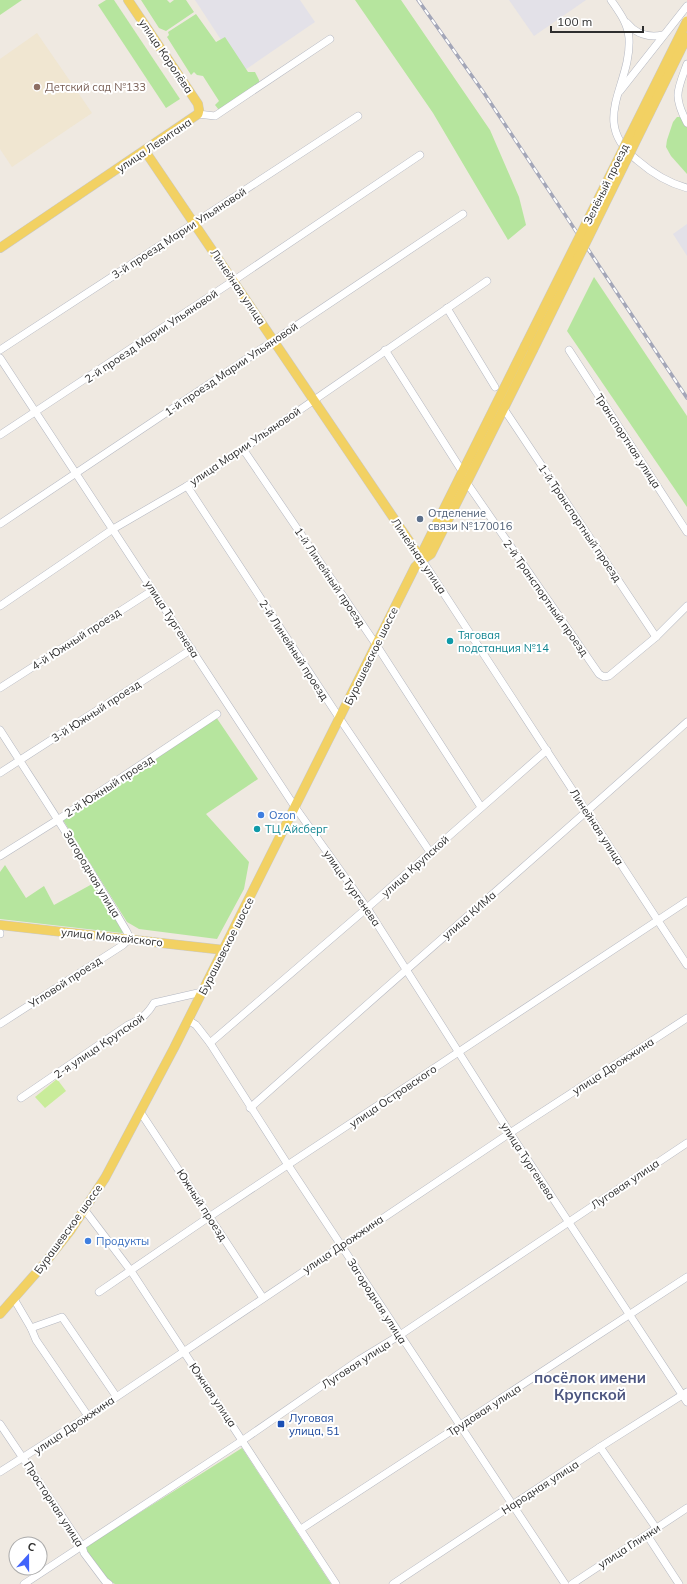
<svg xmlns="http://www.w3.org/2000/svg" width="687" height="1584" viewBox="0 0 687 1584" font-family="Mulish,sans-serif">
<rect width="100%" height="100%" fill="#efe9e1"/>
<g fill="#e3e1e8">
<path d="M195 0H300L315 22 242 72Z"/>
<path d="M509 0H586L534 36Z"/>
<path d="M687 224V256L673 234Z"/>
</g>
<path fill="#f0e6d1" d="M37 33 92 113 12 167 0 149V59Z"/>
<g fill="#b6e59e">
<path d="M0 0H22L0 15Z"/>
<path d="M106 0H114L180 99 166 108 98 5Z"/>
<path d="M141 0H167L170 3 174 0H186L194 12 166 31 159 28Z"/>
<path d="M355 0H401L490 130 519 197 526 225 508 240 433 113Z"/>
<path d="M196 14 216 42 225 37 248 72H255L259 80V84L219 110 215 105 219 101 203 76 197 75 194 72 191 75 167 37 169 35 168 32Z"/>
<path d="M677 117H687V174L671 156 666 147 667 140 673 122Z"/>
<path d="M594 277 687 416V507L567 331Z"/>
<path d="M216 717 258 779 206 814 249 862 244 889 217 939 139 929 127 922 63 820Z"/>
<path d="M5 865 26 898 44 886 54 905 94 883 124 932 122 933 0 919V872Z"/>
<path d="M242 1448 331 1584H115L109 1581 86 1552 87 1546Z"/>
</g>
<path fill="#c9ec9a" d="M57 1079 66 1091 45 1108 35 1097Z"/>
<g fill="none" stroke-linecap="round" stroke-linejoin="round">
<g stroke="#b4b7c1" stroke-width="8">
<g id="minor">
<path d="M611 0C619 12 628 23 629 38 632 85 588 121 637 160 652 173 668 183 687 188"/>
<path d="M627 23C636 34 649 38 663 35"/>
<path d="M687 64C677 91 673 96 687 123"/>
<path d="M620 91 687 6"/>
<path d="M198 114 215 116 330 39"/>
<path d="M447 308 495 387"/>
<path d="M0 350 358 116"/>
<path d="M385 350 460 468 463 470"/>
<path d="M569 350 687 532"/>
<path d="M0 358 295 807 367 908 510 1133 687 1402"/>
<path d="M504 409 656 637"/>
<path d="M0 435 233 281 420 155"/>
<path d="M243 449 377 646 481 807"/>
<path d="M466 484 469 486 599 674 604 677 609 676 656 637 687 606"/>
<path d="M187 486 340 719 430 852"/>
<path d="M0 524 463 214"/>
<path d="M422 560 687 965"/>
<path d="M0 606 113 529 187 486 243 449 487 281"/>
<path d="M0 688 153 590"/>
<path d="M0 730C43 797 87 863 127 932L130 938 123 945 0 1024"/>
<path d="M0 773 192 649"/>
<path d="M0 856 59 819 217 714"/>
<path d="M0 933V934"/>
<path d="M188 1020 196 1025 210 1043 288 1165 565 1584"/>
<path d="M210 1043 367 908 547 750"/>
<path d="M21 1098 128 1025C140 1020 147 1015 154 1003L202 992"/>
<path d="M250 1108C395 979 542 852 687 722"/>
<path d="M141 1113 263 1298"/>
<path d="M84 1209 131 1271 336 1584"/>
<path d="M99 1292 209 1217 687 901"/>
<path d="M14 1299 31 1328 36 1340 88 1416"/>
<path d="M31 1328 62 1317 116 1396"/>
<path d="M0 1424 82 1546 84 1553 105 1581 109 1584"/>
<path d="M600 1447 656 1528"/>
<path d="M0 1472 88 1416 510 1133 687 1018"/>
<path d="M301 1529 687 1277"/>
<path d="M647 1535 679 1584"/>
<path d="M24 1584 243 1440 359 1360 400 1335 687 1143"/>
<path d="M393 1584 600 1447 687 1392"/>
<path d="M572 1584 687 1508"/>
</g>
</g>
<g stroke="#c9c9c9" stroke-width="10">
<g id="major">
<path d="M145 151 422 560"/>
<path d="M0 248 198 114 199 110 198 104 128 0"/>
<path d="M422 560 423 551 525 346"/>
<path d="M0 925 224 950"/>
<path d="M0 1314 44 1264 70 1231 105 1178 174 1048 415 567 422 560 431 554 533 350"/>
</g>
</g>
<use href="#minor" stroke="#fff" stroke-width="7"/>
<use href="#major" stroke="#f2d163" stroke-width="9"/>
<g stroke="#a3a6b8" stroke-width="3.5">
<path id="rail" d="M418 0 484 93 687 398"/>
</g>
<use href="#rail" stroke="#fff" stroke-width="2" stroke-dasharray="6" stroke-linecap="butt"/>
<g stroke="#c9c9c9" stroke-width="10" stroke-linecap="butt">
<g id="major-bridge">
<path d="M525 346 687 21"/>
<path d="M533 350 687 37"/>
</g>
</g>
<use href="#major-bridge" stroke="#f2d163" stroke-width="9"/>
</g>
<circle fill="#8d6e63" stroke="#fff" stroke-width="1.5" cx="37" cy="87" r="4"/>
<circle fill="#5c6f8a" stroke="#fff" stroke-width="1.5" cx="420" cy="519" r="4"/>
<g fill="#0f9aa8" stroke="#fff" stroke-width="1.5">
<circle cx="450" cy="641" r="4"/>
<circle cx="257" cy="829" r="4"/>
</g>
<g fill="#3f7fe0" stroke="#fff" stroke-width="1.5">
<circle cx="261" cy="815" r="4"/>
<circle cx="88" cy="1241" r="4"/>
</g>
<rect fill="#1a4fb4" stroke="#fff" stroke-width="1.5" x="277" y="1420" width="8" height="8" rx="2"/>
<g text-anchor="middle" stroke-width="4" stroke-linejoin="round" paint-order="stroke">
<g font-size="11" fill="#2e2e2e" stroke="#fff">
<text transform="translate(166 56) rotate(56)" y="4">улица Королёва</text>
<text transform="translate(154 145) rotate(-34)" y="4">улица Левитана</text>
<text transform="translate(606 184) rotate(-64)" y="4">Зелёный проезд</text>
<text transform="translate(179 233) rotate(-33)" y="4">3-й проезд Марии Ульяновой</text>
<text transform="translate(238 287) rotate(56)" y="4">Линейная улица</text>
<text transform="translate(151 336) rotate(-34)" y="4">2-й проезд Марии Ульяновой</text>
<text transform="translate(231 369) rotate(-34)" y="4">1-й проезд Марии Ульяновой</text>
<text transform="translate(628 441) rotate(57)" y="4">Транспортная улица</text>
<text transform="translate(245 446) rotate(-34)" y="4">улица Марии Ульяновой</text>
<text transform="translate(580 523) rotate(56)" y="4">1-й Транспортный проезд</text>
<text transform="translate(419 556) rotate(56)" y="4">Линейная улица</text>
<text transform="translate(330 577) rotate(56)" y="4">1-й Линейный проезд</text>
<text transform="translate(546 598) rotate(55)" y="4">2-й Транспортный проезд</text>
<text transform="translate(172 619) rotate(57)" y="4">улица Тургенева</text>
<text transform="translate(76 639) rotate(-33)" y="4">4-й Южный проезд</text>
<text transform="translate(294 650) rotate(57)" y="4">2-й Линейный проезд</text>
<text transform="translate(371 656) rotate(-64)" y="4">Бурашевское шоссе</text>
<text transform="translate(96 711) rotate(-33)" y="4">3-й Южный проезд</text>
<text transform="translate(109 786) rotate(-33)" y="4">2-й Южный проезд</text>
<text transform="translate(597 827) rotate(57)" y="4">Линейная улица</text>
<text transform="translate(415 866) rotate(-42)" y="4">улица Крупской</text>
<text transform="translate(92 874) rotate(59)" y="4">Загородная улица</text>
<text transform="translate(352 888) rotate(55)" y="4">улица Тургенева</text>
<text transform="translate(469 915) rotate(-41)" y="4">улица КИМа</text>
<text transform="translate(112 937) rotate(6)" y="4">улица Можайского</text>
<text transform="translate(226 946) rotate(-63)" y="4">Бурашевское шоссе</text>
<text transform="translate(65 982) rotate(-33)" y="4">Угловой проезд</text>
<text transform="translate(99 1046) rotate(-34)" y="4">2-я улица Крупской</text>
<text transform="translate(613 1066) rotate(-33)" y="4">улица Дрожжина</text>
<text transform="translate(393 1096) rotate(-34)" y="4">улица Островского</text>
<text transform="translate(528 1161) rotate(57)" y="4">улица Тургенева</text>
<text transform="translate(625 1184) rotate(-34)" y="4">Луговая улица</text>
<text transform="translate(202 1205) rotate(57)" y="4">Южный проезд</text>
<text transform="translate(68 1229) rotate(-54)" y="4">Бурашевское шоссе</text>
<text transform="translate(343 1244) rotate(-34)" y="4">улица Дрожжина</text>
<text transform="translate(377 1301) rotate(57)" y="4">Загородная улица</text>
<text transform="translate(356 1364) rotate(-33)" y="4">Луговая улица</text>
<text transform="translate(213 1395) rotate(56)" y="4">Южная улица</text>
<text transform="translate(484 1410) rotate(-33)" y="4">Трудовая улица</text>
<text transform="translate(74 1425) rotate(-34)" y="4">улица Дрожжина</text>
<text transform="translate(540 1487) rotate(-33)" y="4">Народная улица</text>
<text transform="translate(54 1504) rotate(57)" y="4">Просторная улица</text>
<text transform="translate(629 1546) rotate(-33)" y="4">улица Глинки</text>
</g>
<g font-size="11" fill="#785e54" stroke="#fff" text-anchor="start">
<text x="45" y="91">Детский сад №133</text>
</g>
<g font-size="11" fill="#4e5e75" stroke="#fff" text-anchor="start">
<text x="428" y="517">Отделение<tspan x="428" dy="13">связи №170016</tspan></text>
</g>
<g font-size="11" fill="#0d838f" stroke="#fff" text-anchor="start">
<text x="458" y="639">Тяговая<tspan x="458" dy="13">подстанция №14</tspan></text>
<text x="265" y="833">ТЦ Айсберг</text>
</g>
<g font-size="11" fill="#366cbe" stroke="#fff" text-anchor="start">
<text x="269" y="819">Ozon</text>
<text x="96" y="1245">Продукты</text>
</g>
<g font-size="11" fill="#164399" stroke="#fff" text-anchor="start">
<text x="289" y="1422">Луговая<tspan x="289" dy="13">улица, 51</tspan></text>
</g>
<g font-size="15" font-weight="bold" fill="#4d5680" stroke="#fff">
<text x="590" y="1383">посёлок имени<tspan x="590" dy="17">Крупской</tspan></text>
</g>
</g>
<g transform="translate(28 1556) rotate(21)"><circle r="19" fill="#ffffff" stroke="#ababab"/>
<path d="M0-3L7 15L0 10L-7 15Z" fill="#4264fb"/>
<text y="-6" font-size="11" font-weight="bold" text-anchor="middle" fill="#2e2e2e">С</text>
</g>
<path d="M551 26v6h92v-6" fill="none" stroke="#2e2e2e" stroke-width="2"/>
<text x="557" y="26" font-size="12" fill="#2e2e2e" stroke="#ffffff" stroke-width="3" paint-order="stroke">100 m</text>
</svg>
